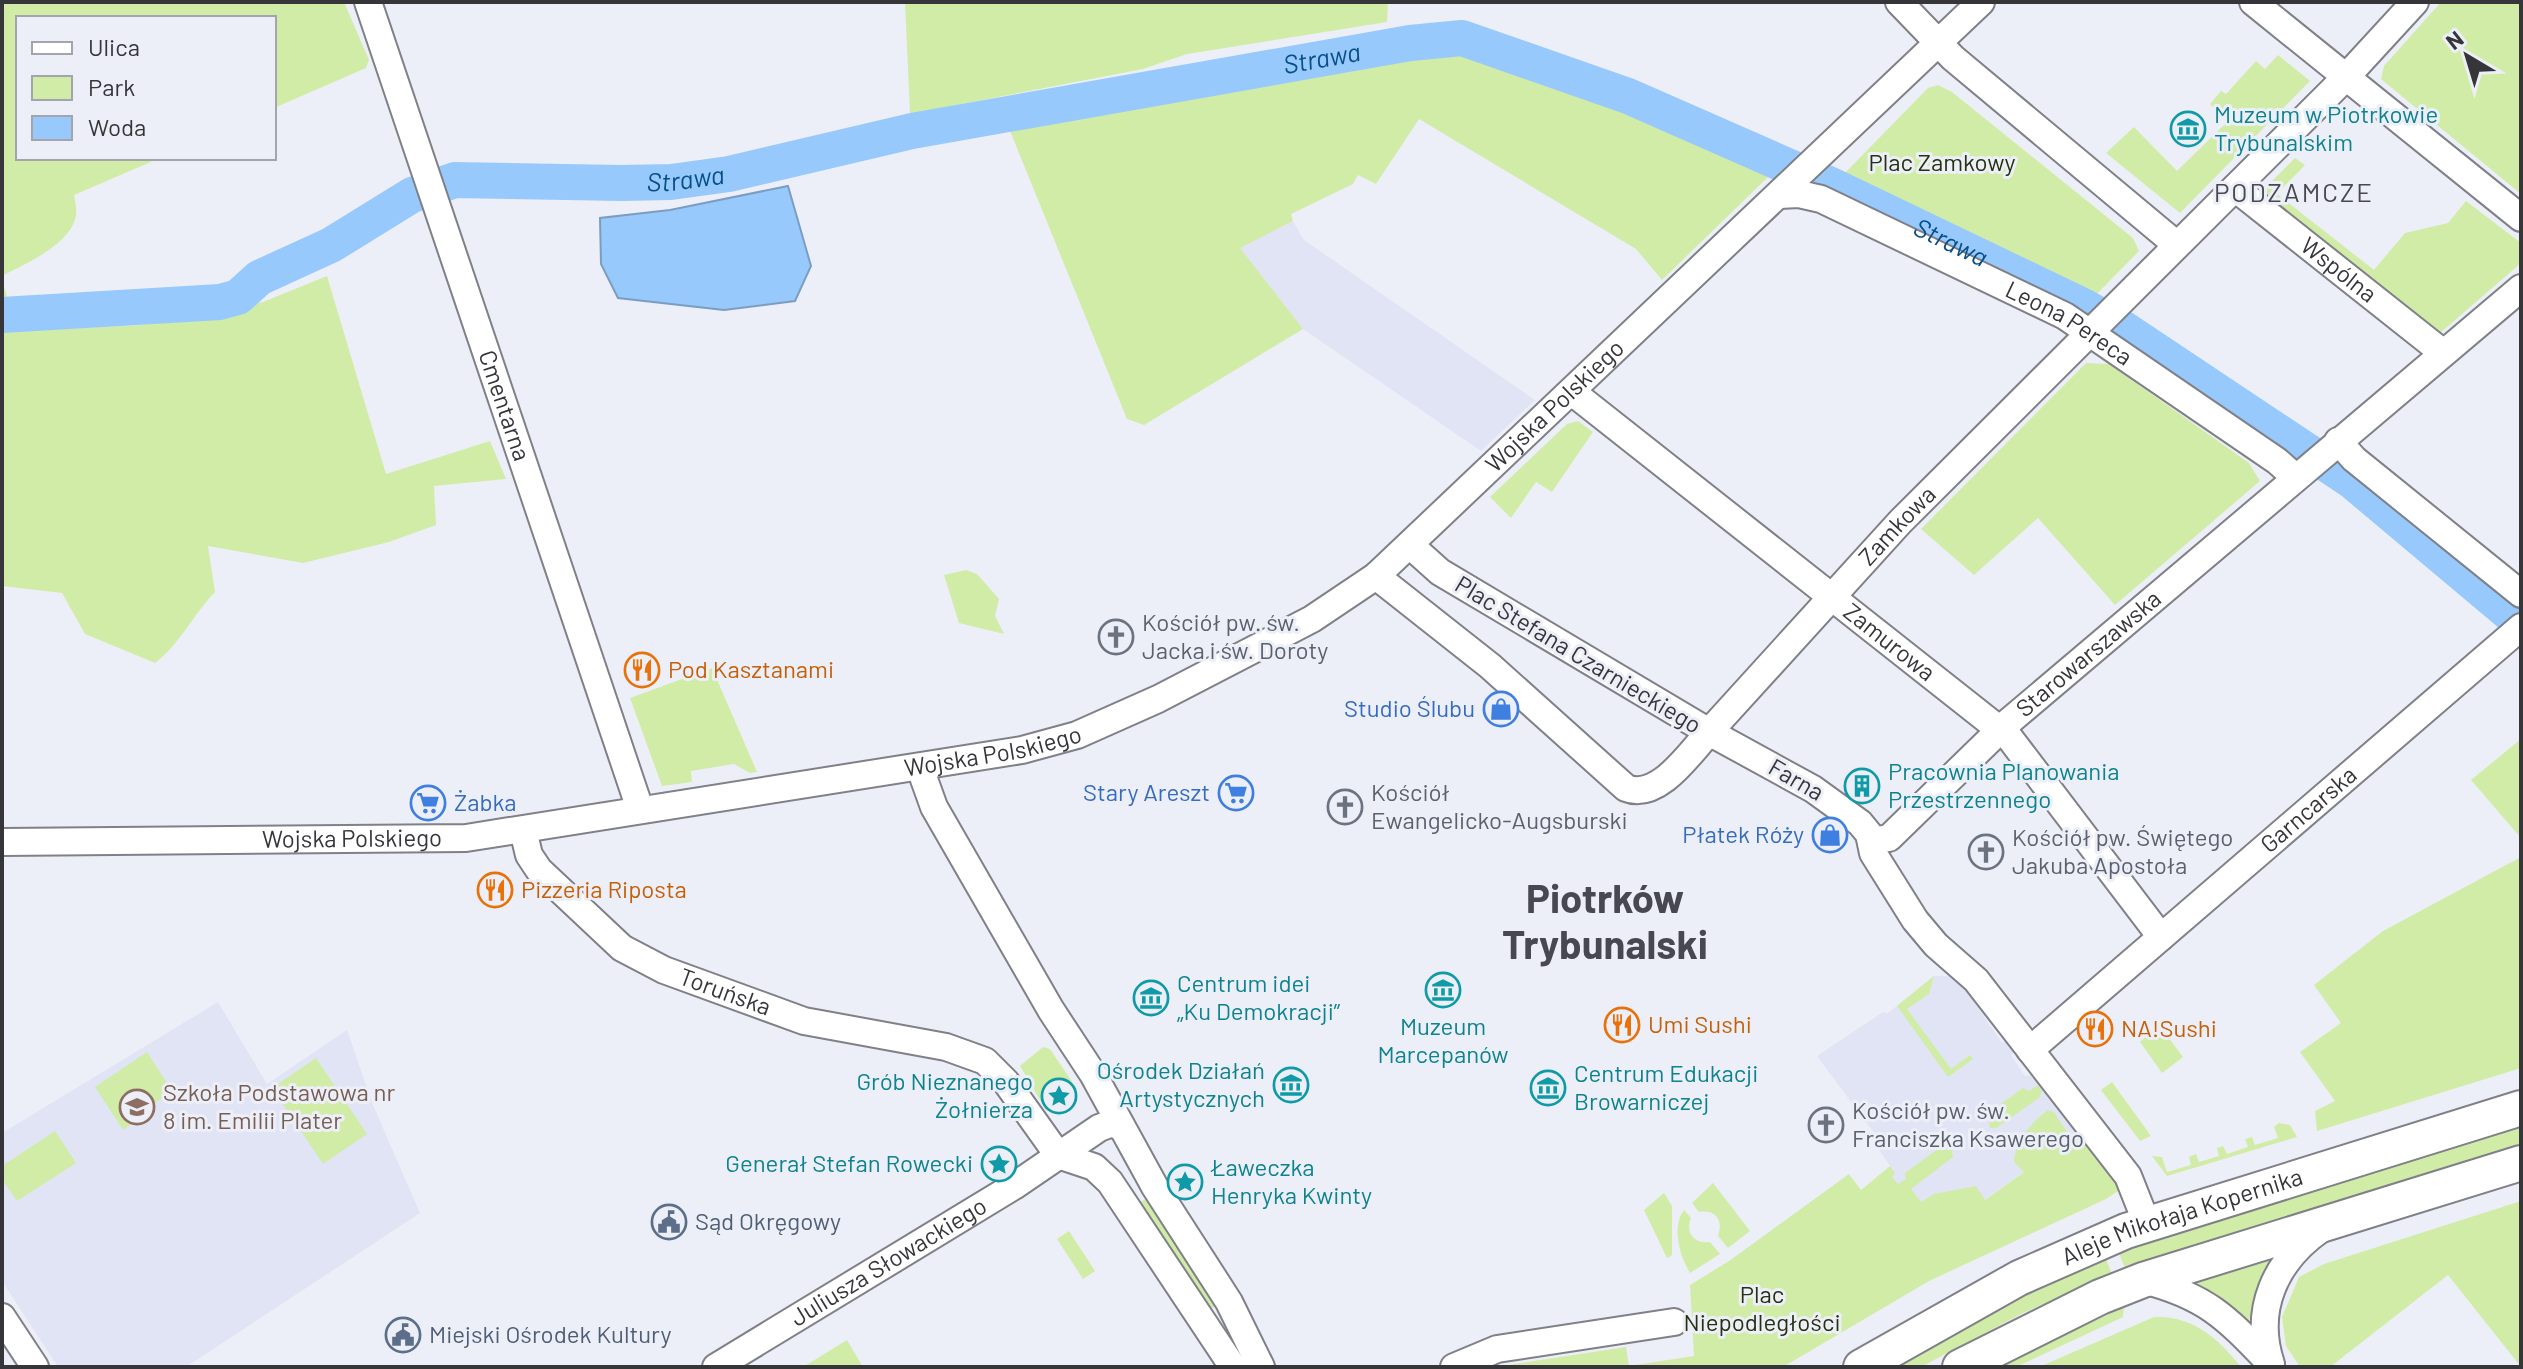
<svg xmlns="http://www.w3.org/2000/svg" width="2523" height="1369" viewBox="0 0 2523 1369" font-family="Barlow,sans-serif">
<rect width="100%" height="100%" fill="#edeff8"/>
<g fill="#e1e4f4">
<path d="M1293 221 1304 240 1535 400 1481 451 1303 329 1239 248Z"/>
<path d="M1934 976H1949L1963 985 2002 1043 2007 1040 2015 1051 2011 1055 2025 1076 2031 1075 2080 1132 1936 1234 1891 1176 1895 1173 1873 1141 1877 1137 1817 1056 1883 1012 1888 1013Z"/>
<path d="M218 1002 267 1084 347 1030 373 1105 420 1213 186 1367H58L2 1281V1133Z"/>
</g>
<g fill="#d1eca7">
<path d="M2 2H344L369 60 366 68 274 108V18H18V158H160L74 195C75 201 77 209 76 215 72 244 25 264 2 276Z"/>
<path d="M905 2H1388L1387 22 1187 54 1143 69 910 114Z"/>
<path d="M2441 2H2521V194L2381 79 2384 66Z"/>
<path d="M1439 45 1612 95 1767 160 1768 177 1662 280 1636 249 1419 119 1376 184 1358 175 1353 184 1291 214 1293 221 1240 248 1303 329 1144 425 1127 419 1006 121 1228 77Z"/>
<path d="M2278 55 2310 81 2180 213 2106 153 2134 127 2177 171 2227 122 2210 104 2221 91 2226 94 2256 61 2265 69Z"/>
<path d="M1938 85 1952 92 2133 238 2139 251 2092 299 1837 181 1928 88Z"/>
<path d="M2295 158 2305 165 2277 194 2374 270 2405 233 2448 223 2466 201 2521 243V263L2440 333 2266 196 2265 188Z"/>
<path d="M327 276 386 474 490 441 506 479 434 486 436 525 389 542 303 563 208 546 215 592C192 616 180 644 155 663L85 634 62 593 2 586V280L18 331 142 325 263 302Z"/>
<path d="M2086 363 2109 364 2249 463 2260 481 2115 605 2038 518 1974 575 1921 529Z"/>
<path d="M1578 421 1593 432 1552 492 1536 482 1511 518 1490 497 1567 424Z"/>
<path d="M966 570 977 574 999 599 995 616 1004 634 959 623 944 575Z"/>
<path d="M712 668 757 772 750 773 734 764 691 771 692 782 662 786 630 698Z"/>
<path d="M2521 739V838L2471 780Z"/>
<path d="M2521 857V1068L2317 1131 2315 1111 2335 1101 2300 1052 2341 1023 2314 985 2383 931Z"/>
<path d="M1934 976 1929 994 1907 1009 1951 1069 1970 1055 1973 1059 1948 1077 1897 1006Z"/>
<path d="M2159 1025 2183 1057 2162 1073 2140 1042Z"/>
<path d="M1043 1047 1050 1049 1077 1089 1066 1096 1061 1090 1052 1096 1057 1103 1046 1110 1020 1066Z"/>
<path d="M147 1052 172 1091 134 1118 136 1121 123 1130 95 1087Z"/>
<path d="M316 1058 367 1134 323 1164 272 1088Z"/>
<path d="M2112 1082 2151 1136 2140 1141 2101 1090Z"/>
<path d="M2038 1085 2042 1091 2040 1097 1996 1128H1990L1989 1118 1983 1117 2023 1088 2029 1091Z"/>
<path d="M2048 1110 2054 1112 2071 1138 2080 1132 2121 1189 2106 1199 1929 1281 1783 1367H1495L1626 1347 1629 1366 1694 1356 1690 1285 1729 1261 1849 1174 1861 1190 1890 1166 1895 1173 1892 1177 1898 1184 1906 1179 1905 1173 1946 1143 1945 1150H1952L1953 1157 1911 1189 1921 1202 1934 1194 1976 1186 1985 1200 2024 1172 2014 1162C2014 1144 2033 1120 2048 1110Z"/>
<path d="M2279 1123 2290 1125 2297 1137 2167 1176 2152 1156 2162 1157 2167 1172 2191 1165 2189 1157 2196 1154 2199 1162 2219 1156 2217 1148 2223 1146 2227 1154 2248 1147 2245 1139 2252 1137 2255 1145 2278 1138 2274 1127Z"/>
<path d="M2521 1127V1145L2125 1268 2119 1253 2178 1231Z"/>
<path d="M55 1131 76 1163 17 1201 2 1179V1166Z"/>
<path d="M1713 1183 1750 1231 1728 1248 1718 1236C1724 1220 1715 1209 1699 1212L1692 1203Z"/>
<path d="M1664 1193 1672 1206V1255L1667 1258 1644 1210Z"/>
<path d="M1149 1197 1218 1304 1208 1311 1139 1203Z"/>
<path d="M2521 1201V1367L2448 1275 2330 1367H2300L2286 1346 2282 1317 2299 1277 2324 1264Z"/>
<path d="M1684 1210 1691 1218C1685 1233 1694 1244 1710 1242L1720 1254 1690 1273C1680 1257 1671 1227 1684 1210Z"/>
<path d="M1069 1231 1095 1271 1083 1279 1057 1239Z"/>
<path d="M2275 1255 2254 1297 2249 1323 2218 1298 2189 1282Z"/>
<path d="M2106 1259 2112 1274 2023 1313 1921 1367H1889L1985 1314Z"/>
<path d="M2124 1307 2123 1317 2016 1367H1997Z"/>
<path d="M2154 1317C2192 1315 2218 1338 2241 1367H2039Z"/>
<path d="M847 1340 863 1367H803Z"/>
</g>
<path fill="#98c9fd" stroke="#7b9dc2" stroke-width="2" d="M788 186 811 266 795 301 724 310 618 298 601 264 600 218 670 210Z"/>
<g fill="none" stroke-linecap="round" stroke-linejoin="round">
<path stroke="#98c9fd" stroke-width="36" id="s1" d="M2 315 220 302 238 297 259 278 331 245 412 195 455 180 621 183 671 182 729 174 912 131 1410 43 1462 38 1628 96 1833 186 2083 306 2124 329 2352 481 2521 623"/>
<g stroke="#7f8088" stroke-width="30">
<g id="minor">
<path id="s2" d="M368 2 640 809"/>
<path d="M1899 2 1953 58 2177 245"/>
<path d="M2253 2 2521 218"/>
<path id="s3" d="M2235 188 2442 352"/>
<path id="s4" d="M1779 195 1799 194 1821 199 2065 316 2277 461 2295 477"/>
<path id="s5" d="M1572 392 2009 737 2161 937"/>
<path d="M2338 441 2354 459 2521 594"/>
<path d="M1376 576 1490 666 1626 788C1658 801 1690 753 1709 732L1440 572 1411 546"/>
<path d="M920 768 934 807 1051 1010 1093 1074 1155 1187 1229 1302 1261 1367"/>
<path id="s6" d="M523 830 529 855 539 870 622 948 664 970 804 1021 946 1047 985 1061 1006 1082 1058 1155 1094 1167 1110 1182 1233 1367"/>
<path id="s7" d="M1871 841 1889 838 2006 724 2521 288"/>
<path id="s8" d="M2 842 466 838 1022 750 1077 735 1158 699 1312 619 1376 576 1981 2"/>
<path id="s9" d="M2030 1050 2521 627"/>
<path id="s10" d="M2147 1224 2128 1176 1976 980 1936 945 1915 920 1873 853 1869 834 1860 823 1813 789 1709 732 1900 522 2347 76 2415 2"/>
<path d="M2143 1280C2205 1296 2225 1316 2268 1361"/>
<path d="M2 1317 35 1367"/>
<path d="M2271 1364C2253 1310 2275 1261 2321 1229"/>
<path id="s11" d="M716 1367 1014 1186 1099 1128 1112 1123 1121 1127"/>
<path d="M1454 1367 1497 1349 1674 1322"/>
</g>
</g>
<g stroke="#7f8088" stroke-width="38">
<g id="major">
<path id="s12" d="M1861 1367 2019 1278 2126 1231 2521 1108"/>
<path d="M1960 1367 2100 1297 2143 1280 2521 1163"/>
</g>
</g>
<use href="#minor" stroke="#fff" stroke-width="26"/>
<use href="#major" stroke="#fff" stroke-width="34"/>
</g>
<defs>
<g id="museum-ring" transform="scale(1.8)"><circle r="9.5" fill="#edeff8" stroke="#0f9aa8" stroke-width="1.5"/><path d="M0-6L6-3V-2H-6V-3ZM-5-1h2V3h-2ZM-1-1h2V3h-2ZM3-1h2V3H3ZM-6 4H6V6H-6Z" fill="#0f9aa8"/></g>
<g id="church-ring" transform="scale(1.8)"><circle r="9.5" fill="#edeff8" stroke="#6b7280" stroke-width="1.5"/><path d="M-1.2-6h2.4v3.5h3.3v2.4h-3.3V6h-2.4V-.1h-3.3v-2.4h3.3Z" fill="#6b7280"/></g>
<g id="restaurant-ring" transform="scale(1.8)"><circle r="9.5" fill="#edeff8" stroke="#e8710a" stroke-width="1.5"/><path d="M-5-6h1v4h1v-4h1v4h1v-4h1v5L-1.5 .5V6h-2V.5L-5-1ZM5-6V6H3V1.5H1.5Q1.5-4 5-6Z" fill="#e8710a"/></g>
<g id="shop-ring" transform="scale(1.8)"><circle r="9.5" fill="#edeff8" stroke="#3f7fe0" stroke-width="1.5"/><path d="M-5-2.5h2.3a2.7 3.5 0 0 1 5.4 0H5L5.5 6h-11ZM-1.5-2.5h3a1.5 2.3 0 0 0-3 0Z" fill="#3f7fe0"/></g>
<g id="building-ring" transform="scale(1.8)"><circle r="9.5" fill="#edeff8" stroke="#0f9aa8" stroke-width="1.5"/><path d="M-4-6H4V6H1V3H-1V6H-4ZM-2.5-4.3h1.7v1.8h-1.7ZM.8-4.3h1.7v1.8H.8ZM-2.5-1h1.7V.8h-1.7ZM.8-1h1.7V.8H.8Z" fill="#0f9aa8"/></g>
<g id="supermarket-ring" transform="scale(1.8)"><circle r="9.5" fill="#edeff8" stroke="#3f7fe0" stroke-width="1.5"/><path d="M-6-5.5h2.5l.6 2H6L4.5 2H-2.5L-4.4-4H-6ZM-1.5 3.2a1.3 1.3 0 1 0 .1 0ZM3 3.2a1.3 1.3 0 1 0 .1 0Z" fill="#3f7fe0"/></g>
<g id="sight-ring" transform="scale(1.8)"><circle r="9.5" fill="#edeff8" stroke="#0f9aa8" stroke-width="1.5"/><path d="M0-6L1.8-2.2L6-1.7L2.9 1.2L3.7 5.4L0 3.3L-3.7 5.4L-2.9 1.2L-6-1.7L-1.8-2.2Z" fill="#0f9aa8"/></g>
<g id="school-ring" transform="scale(1.8)"><circle r="9.5" fill="#edeff8" stroke="#8d6e63" stroke-width="1.5"/><path d="M0-5L7-2L0 1L-7-2ZM-4 1L0 2.5L4 1V4Q0 6-4 4Z" fill="#8d6e63"/></g>
<g id="civic-ring" transform="scale(1.8)"><circle r="9.5" fill="#edeff8" stroke="#5c6f8a" stroke-width="1.5"/><path d="M-.6-6.5H3V-4.5H.6V-3L4-1V1h2V6H-6V1h2V-1L-.6-3ZM-1.2 2.5V6h2.4V2.5Z" fill="#5c6f8a"/></g>
</defs>
<g fill-rule="evenodd">
<use href="#museum-ring" x="2188" y="129"/>
<use href="#church-ring" x="1116" y="637"/>
<use href="#restaurant-ring" x="642" y="670"/>
<use href="#shop-ring" x="1501" y="709"/>
<use href="#building-ring" x="1862" y="786"/>
<use href="#supermarket-ring" x="1236" y="793"/>
<use href="#supermarket-ring" x="428" y="803"/>
<use href="#church-ring" x="1345" y="807"/>
<use href="#shop-ring" x="1830" y="835"/>
<use href="#church-ring" x="1986" y="852"/>
<use href="#restaurant-ring" x="495" y="890"/>
<use href="#museum-ring" x="1443" y="990"/>
<use href="#museum-ring" x="1151" y="998"/>
<use href="#restaurant-ring" x="1622" y="1025"/>
<use href="#restaurant-ring" x="2095" y="1029"/>
<use href="#museum-ring" x="1291" y="1085"/>
<use href="#museum-ring" x="1548" y="1088"/>
<use href="#sight-ring" x="1059" y="1096"/>
<use href="#school-ring" x="137" y="1107"/>
<use href="#church-ring" x="1826" y="1125"/>
<use href="#sight-ring" x="999" y="1164"/>
<use href="#sight-ring" x="1185" y="1182"/>
<use href="#civic-ring" x="669" y="1222"/>
<use href="#civic-ring" x="403" y="1335"/>
</g>
<g text-anchor="middle" stroke-width="6" stroke-linejoin="round" paint-order="stroke">
<g font-size="24" fill="#0d838f" stroke="#edeff8" text-anchor="start">
<text x="2214" y="123">Muzeum w Piotrkowie<tspan x="2214" dy="28">Trybunalskim</tspan></text>
<text x="1888" y="780">Pracownia Planowania<tspan x="1888" dy="28">Przestrzennego</tspan></text>
<text x="1177" y="992">Centrum idei<tspan x="1177" dy="28">„Ku Demokracji”</tspan></text>
<text x="1443" y="1035" text-anchor="middle">Muzeum<tspan x="1443" dy="28">Marcepanów</tspan></text>
<text x="1265" y="1079" text-anchor="end">Ośrodek Działań<tspan x="1265" dy="28">Artystycznych</tspan></text>
<text x="1574" y="1082">Centrum Edukacji<tspan x="1574" dy="28">Browarniczej</tspan></text>
<text x="1033" y="1090" text-anchor="end">Grób Nieznanego<tspan x="1033" dy="28">Żołnierza</tspan></text>
<text x="973" y="1172" text-anchor="end">Generał Stefan Rowecki</text>
<text x="1211" y="1176">Ławeczka<tspan x="1211" dy="28">Henryka Kwinty</tspan></text>
</g>
<g font-size="24" fill="#26320f" stroke="#edeff8">
<text x="1942" y="171">Plac Zamkowy</text>
<text x="1762" y="1303">Plac<tspan x="1762" dy="28">Niepodległości</tspan></text>
</g>
<g font-size="24" fill="#36363a" stroke="#edeff8">
<text dy="8" stroke="none"><textPath href="#s3" startOffset="132">Wspólna</textPath></text>
<text dy="8" stroke="none"><textPath href="#s4" startOffset="320">Leona Pereca</textPath></text>
<text dy="8" stroke="none"><textPath href="#s2" startOffset="426">Cmentarna</textPath></text>
<text dy="8" stroke="none"><textPath href="#s8" startOffset="1670">Wojska Polskiego</textPath></text>
<text dy="8" stroke="none"><textPath href="#s10" startOffset="954">Zamkowa</textPath></text>
<text dy="8" stroke="none"><textPath href="#s5" startOffset="404">Zamurowa</textPath></text>
<text dy="8" stroke="none"><textPath href="#s7" startOffset="290">Starowarszawska</textPath></text>
<text transform="translate(1578 655) rotate(31)" y="8">Plac Stefana Czarnieckiego</text>
<text dy="8" stroke="none"><textPath href="#s8" startOffset="998">Wojska Polskiego</textPath></text>
<text transform="translate(1796 780) rotate(30)" y="8">Farna</text>
<text dy="8" stroke="none"><textPath href="#s9" startOffset="368">Garncarska</textPath></text>
<text dy="8" stroke="none"><textPath href="#s8" startOffset="350">Wojska Polskiego</textPath></text>
<text dy="8" stroke="none"><textPath href="#s6" startOffset="270">Toruńska</textPath></text>
<text dy="8" stroke="none"><textPath href="#s12" startOffset="356">Aleje Mikołaja Kopernika</textPath></text>
<text dy="8" stroke="none"><textPath href="#s11" startOffset="202">Juliusza Słowackiego</textPath></text>
</g>
<g font-size="24" fill="#5b616d" stroke="#edeff8" text-anchor="start">
<text x="1142" y="631">Kościół pw. św.<tspan x="1142" dy="28">Jacka i św. Doroty</tspan></text>
<text x="1371" y="801">Kościół<tspan x="1371" dy="28">Ewangelicko-Augsburski</tspan></text>
<text x="2012" y="846">Kościół pw. Świętego<tspan x="2012" dy="28">Jakuba Apostoła</tspan></text>
<text x="1852" y="1119">Kościół pw. św.<tspan x="1852" dy="28">Franciszka Ksawerego</tspan></text>
</g>
<g font-size="24" fill="#c56008" stroke="#edeff8" text-anchor="start">
<text x="668" y="678">Pod Kasztanami</text>
<text x="521" y="898">Pizzeria Riposta</text>
<text x="1648" y="1033">Umi Sushi</text>
<text x="2121" y="1037">NA!Sushi</text>
</g>
<g font-size="24" fill="#366cbe" stroke="#edeff8" text-anchor="end">
<text x="1475" y="717">Studio Ślubu</text>
<text x="1210" y="801">Stary Areszt</text>
<text x="454" y="811" text-anchor="start">Żabka</text>
<text x="1804" y="843">Płatek Róży</text>
</g>
<g font-size="24" fill="#785e54" stroke="#edeff8" text-anchor="start">
<text x="163" y="1101">Szkoła Podstawowa nr<tspan x="163" dy="28">8 im. Emilii Plater</tspan></text>
</g>
<g font-size="24" fill="#4e5e75" stroke="#edeff8" text-anchor="start">
<text x="695" y="1230">Sąd Okręgowy</text>
<text x="429" y="1343">Miejski Ośrodek Kultury</text>
</g>
<g font-size="26" font-style="italic" fill="#084f88" stroke="#edeff8">
<text dy="9" stroke="none"><textPath href="#s1" startOffset="1364">Strawa</textPath></text>
<text dy="9" stroke="none"><textPath href="#s1" startOffset="716">Strawa</textPath></text>
<text dy="9" stroke="none"><textPath href="#s1" startOffset="2036">Strawa</textPath></text>
</g>
<g font-size="26" letter-spacing="2" fill="#474850" stroke="#edeff8">
<text x="2294" y="202">PODZAMCZE</text>
</g>
<g font-size="40" font-weight="bold" fill="#474850" stroke="#edeff8">
<text x="1605" y="913">Piotrków<tspan x="1605" dy="46">Trybunalski</tspan></text>
</g>
</g>
<rect width="2523" height="1369" fill="none" stroke="#36363a" stroke-width="8"/>
<rect x="16" y="16" width="260" height="144" fill="#edeff8" stroke="#a4a5ac" stroke-width="2"/>
<rect x="32" y="42" width="40" height="12" fill="#ffffff" stroke="#a4a5ac" stroke-width="2"/>
<text x="88" y="56" font-size="24" fill="#36363a">Ulica</text>
<rect x="32" y="76" width="40" height="24" fill="#d1eca7" stroke="#a4a5ac" stroke-width="2"/>
<text x="88" y="96" font-size="24" fill="#36363a">Park</text>
<rect x="32" y="116" width="40" height="24" fill="#98c9fd" stroke="#a4a5ac" stroke-width="2"/>
<text x="88" y="136" font-size="24" fill="#36363a">Woda</text>
<g transform="translate(2467 56) rotate(322)" stroke="#edeff8" stroke-width="6" paint-order="stroke">
<path d="M0-6L14 30L0 20L-14 30Z" fill="#36363a"/>
<text y="-12" font-size="22" font-weight="bold" text-anchor="middle" fill="#36363a">N</text>
</g>
</svg>
